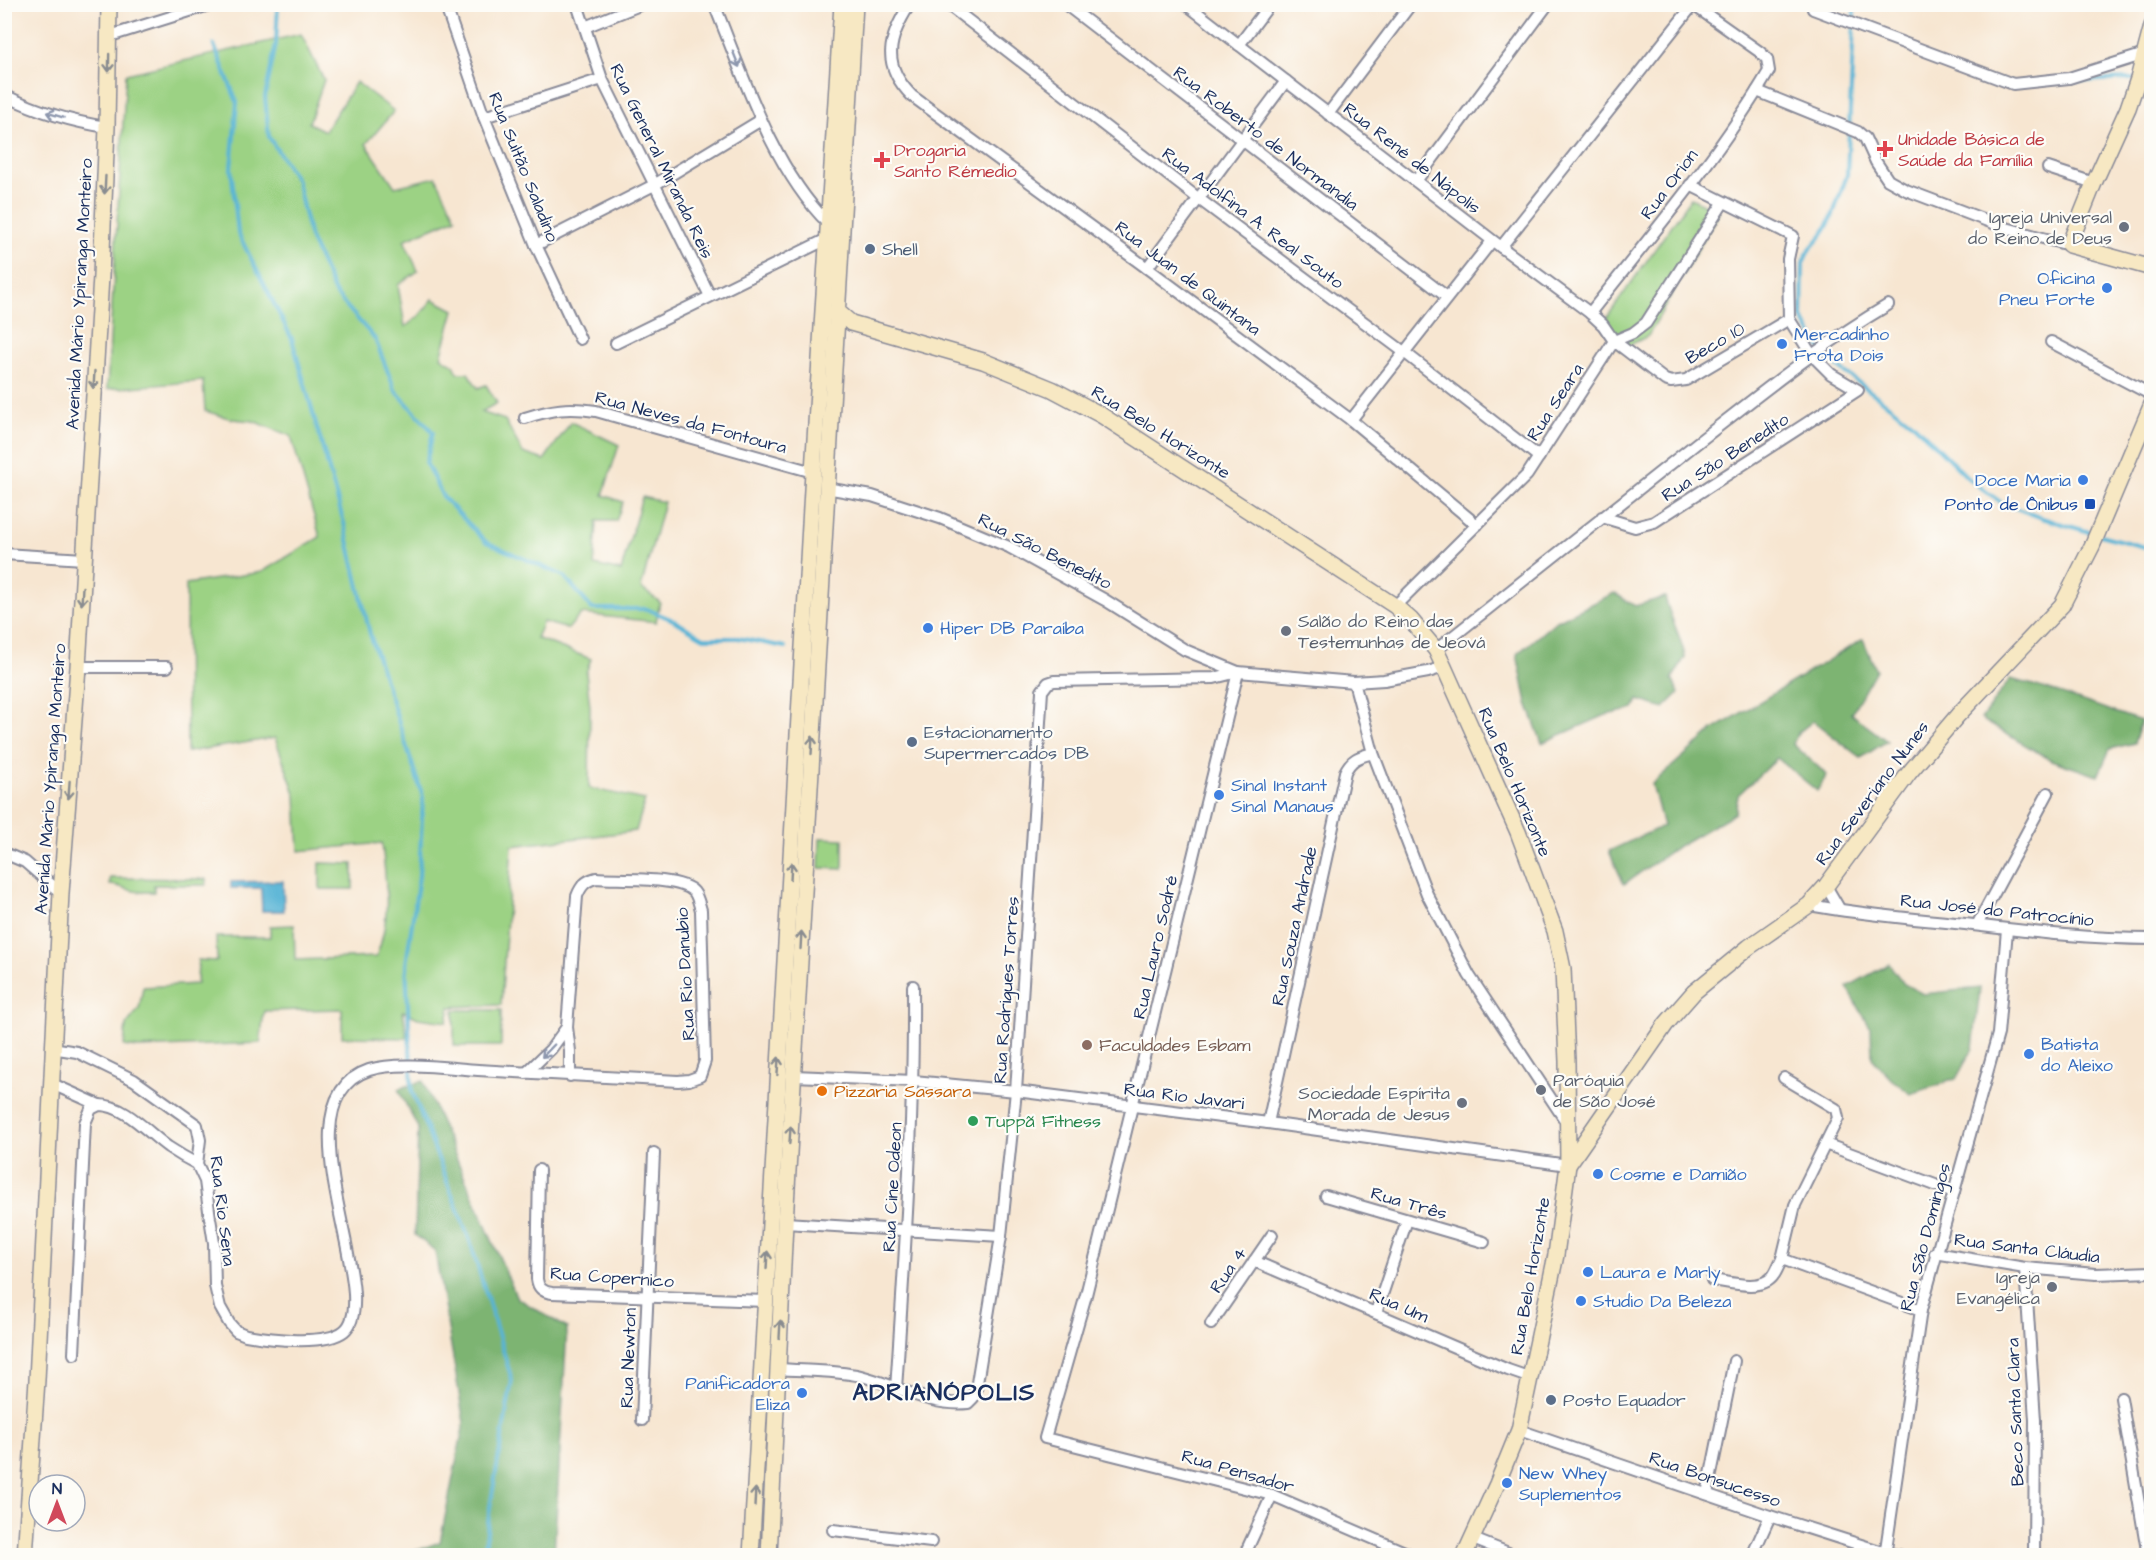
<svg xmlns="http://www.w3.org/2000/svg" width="2156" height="1560" viewBox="0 0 2156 1560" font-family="'Architects Daughter',sans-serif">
<rect width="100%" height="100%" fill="#fdfcf7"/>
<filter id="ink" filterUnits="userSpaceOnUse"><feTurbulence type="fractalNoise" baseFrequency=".0167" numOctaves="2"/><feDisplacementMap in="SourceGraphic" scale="12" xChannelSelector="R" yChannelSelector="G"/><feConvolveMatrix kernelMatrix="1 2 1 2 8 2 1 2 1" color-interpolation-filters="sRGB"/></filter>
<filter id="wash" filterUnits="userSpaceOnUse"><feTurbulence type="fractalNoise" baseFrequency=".008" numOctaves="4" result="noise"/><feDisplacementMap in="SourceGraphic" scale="24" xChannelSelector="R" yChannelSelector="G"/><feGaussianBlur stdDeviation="1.35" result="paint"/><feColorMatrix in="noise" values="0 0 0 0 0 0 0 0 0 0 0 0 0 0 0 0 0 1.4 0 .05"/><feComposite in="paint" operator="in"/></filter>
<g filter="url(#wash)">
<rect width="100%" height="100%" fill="#f7e6d1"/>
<g fill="#9cd284" stroke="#5c8071" stroke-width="1.5">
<path d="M301 34 324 80 309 123 325 131 356 82 394 111 366 144 395 187 436 177 456 218 404 240 418 271 398 285 405 327 419 316 433 299 454 310 441 357 454 365 458 373H468L478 388 486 385 497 403 481 412 505 420 523 453 544 460 571 422 619 445 603 495 623 502 616 521H597L594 565 621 571 642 497 664 502 641 588 660 602 656 622 581 614 568 629 543 622 536 638 591 659 586 673 590 707 589 788 645 800 636 831 512 846 501 1005 450 1007 447 1022 418 1018 403 1011 407 1038 342 1037V1009L264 1011 260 1043 138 1048 124 1046 126 1025 139 1009 143 987 197 984 198 960 217 961 216 937H270V926L294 925 295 960 376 957C392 918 386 884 382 843L299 851 296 796 275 738 187 752 186 584 262 572 320 537 291 436 253 421 232 419 205 411 203 381 107 389 126 74Z"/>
<path d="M1691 198 1719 212 1648 336 1620 350 1605 320Z"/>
<path d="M820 838 843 839V869L819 868Z"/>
<path d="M320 863 353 864V889H320Z"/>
<path d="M110 878 206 879V885H154V892C147 892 140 892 134 891 124 889 120 885 110 885Z"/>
<rect x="454" y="1010" width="47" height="36"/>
</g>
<g fill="#7db472" stroke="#4c7268" stroke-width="1.5">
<path d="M1614 593 1635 606 1665 597C1670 618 1681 636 1685 657L1672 679 1679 693 1664 708 1638 700 1634 709 1606 715 1542 743 1527 703 1517 654 1555 622Z"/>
<path d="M1863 639 1876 670 1851 714 1887 741 1861 758 1813 721 1798 733 1793 744 1827 775 1817 791 1777 758 1738 795 1735 813 1675 848 1624 884 1609 851 1663 826 1652 784 1713 730Z"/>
<path d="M2010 679C2055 689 2097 707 2141 721L2134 743 2110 749 2098 776 2051 760 1981 719Z"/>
<path d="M1889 964 1904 984 1923 994 1980 988 1973 1048 1956 1079 1911 1094 1891 1079 1872 1058 1871 1029 1847 987Z"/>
<path d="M423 1081 517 1298 567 1328 554 1555H403L440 1542 464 1423 435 1251 415 1235 418 1128 398 1089Z"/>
</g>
<path fill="#57b4d5" stroke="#39729a" stroke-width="1.5" d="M283 881 284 911H262L261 888H231V882Z"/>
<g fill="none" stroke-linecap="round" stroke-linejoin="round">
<g stroke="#57b4d5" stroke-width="4">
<path d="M278 4 276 44 265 97 269 137 297 181 310 238 335 293 375 339 395 390 433 432 426 463 443 497 486 542 564 576 592 609H647L673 620 704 638H738L785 647"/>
<path d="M1852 4 1854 6V22L1847 175 1832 217 1823 234 1809 250 1803 263 1802 318 1826 358 1915 425 1969 479 2002 503 2042 518 2093 533"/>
<path d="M214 45 237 102 231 168 238 233 292 339 344 523 370 634 423 797 419 876 406 964 412 1091 470 1241 512 1380 490 1507 484 1556"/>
<path d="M2075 81 2133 79"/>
<path d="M2100 535 2152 549"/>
</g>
</g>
</g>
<g filter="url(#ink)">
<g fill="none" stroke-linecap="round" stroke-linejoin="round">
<g stroke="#898a98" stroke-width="14">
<g id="street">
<path d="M445 4 484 117 536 245 580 339"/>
<path d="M577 4 602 79 710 296"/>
<path d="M714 4C743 75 773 169 828 223"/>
<path d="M910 4C888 38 881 65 912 96L1147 268 1351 420 1477 525"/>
<path d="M947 4 1199 199 1404 352 1539 457"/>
<path d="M1065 4 1447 297"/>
<path d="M1186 4 1501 247 1590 313 1603 325 1614 341 1665 380 1671 382 1686 380 1789 319"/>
<path d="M1813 9 2013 84 2069 78 2145 54"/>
<path d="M585 27 642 4"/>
<path d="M110 36 212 4"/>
<path d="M1239 45 1270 4"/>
<path d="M1757 91 1858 132 1865 138 1876 162 1888 180 1906 190 2006 228 2069 245"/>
<path d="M4 95C37 111 72 122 107 127"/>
<path d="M1328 114 1411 4"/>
<path d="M484 117 602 79"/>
<path d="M2048 168 2094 183"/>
<path d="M1416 181 1548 4"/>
<path d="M536 245 654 185 761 120"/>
<path d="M1501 247 1693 5"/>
<path d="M1147 268 1286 81"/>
<path d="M1590 313C1651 235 1719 156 1769 71L1767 59 1760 52 1692 4"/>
<path d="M2051 342 2152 395"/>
<path d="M616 343 827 239"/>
<path d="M525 418C552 409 568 407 596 411L813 472"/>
<path d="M1351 420 1492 241"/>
<path d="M826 488 872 496 940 518 1009 547 1105 600 1185 650 1238 672 1354 682 1384 680 1428 672 1444 667"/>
<path d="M1602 517 1635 527 1654 522 1858 390 1831 374 1811 354 1789 319 1788 259 1793 236 1690 185"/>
<path d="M4 554 84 559"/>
<path d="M1395 606 1527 475 1614 341 1633 333 1646 323 1723 203"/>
<path d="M1436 650C1523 581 1609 512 1697 443 1759 395 1820 345 1888 305"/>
<path d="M78 667H167"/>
<path d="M1238 672 1086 1295 1045 1438 1272 1495 1414 1556"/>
<path d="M1354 682 1373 753 1427 894 1469 975 1567 1123"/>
<path d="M4 853 25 862 61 893"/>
<path d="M1826 886 1840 910"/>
<path d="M1809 905C1863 915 1919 919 1973 925 2032 932 2092 939 2152 939"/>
<path d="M1977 925 2048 793"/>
<path d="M52 1048 77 1052 134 1080 197 1125 200 1140 197 1164 205 1181 210 1218 214 1243 215 1286 220 1307 229 1323 236 1331 246 1335C269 1339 325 1346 344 1331 387 1297 274 1102 369 1070 397 1061 448 1068 478 1070 544 1074 611 1077 678 1081L689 1080 700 1076 705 1061 701 910C699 904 698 897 694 892 680 876 618 880 596 878 585 881 581 886 577 896L567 1027 570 1051V1076"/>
<path d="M526 1073 551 1049 567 1027"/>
<path d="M794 1076 914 1081 1016 1091 1268 1123 1568 1165"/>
<path d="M1784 1078 1836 1109 1838 1118 1795 1205 1782 1259 1921 1310"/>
<path d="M50 1083 99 1105"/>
<path d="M1268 1123 1345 772C1352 758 1359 757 1373 753"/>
<path d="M1825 1144 1954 1192"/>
<path d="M539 1170 537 1279C538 1288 543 1292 552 1293L765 1301"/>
<path d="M1326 1196 1484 1242"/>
<path d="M785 1223 1001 1236"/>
<path d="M1935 1253 2025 1268 2096 1274 2152 1272"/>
<path d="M1254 1261 1508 1370 1531 1378"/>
<path d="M2025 1268 2035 1420 2034 1556"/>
<path d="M1712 1280C1728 1282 1761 1292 1773 1276 1777 1271 1779 1264 1782 1259"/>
<path d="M1376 1313 1407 1220"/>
<path d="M1211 1324 1272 1235"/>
<path d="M74 1354 85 1123 91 1109 99 1105C125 1105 148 1133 168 1147 177 1153 187 1159 197 1164"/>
<path d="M778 1369C805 1371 835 1370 861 1376 897 1385 929 1407 968 1403L973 1398 976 1389 1001 1236 1016 1091 1042 691 1048 683 1054 681 1214 678 1238 672"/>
<path d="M896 1389C905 1255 914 1121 913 986"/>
<path d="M2121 1398 2148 1556"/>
<path d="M642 1420 654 1153"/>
<path d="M1519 1430 1770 1516 1886 1553 1902 1556"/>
<path d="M1707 1494 1734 1361"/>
<path d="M833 1530 931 1542"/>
<path d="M1473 1539 1516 1556"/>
<path d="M1244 1556 1272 1495"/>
<path d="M1752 1556 1770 1516"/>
<path d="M1885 1556 1921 1310 1998 1034 2007 930"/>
</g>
</g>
<g stroke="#898a98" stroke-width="18">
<g id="secondary">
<path d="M2152 26 2138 79 2128 108 2094 183 2069 245 2152 268"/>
<path d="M837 311 851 323 983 361 1052 389 1101 415 1395 606 1411 620 1436 650 1444 667 1518 832 1555 931 1563 969 1567 1061 1568 1165 1556 1255 1519 1430 1497 1484 1464 1556"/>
<path d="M1568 1165 1666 1024 1694 992 1749 947 1809 905 1826 886 1909 773 1958 715 2062 605 2092 546 2152 404"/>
<path d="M25 1556 37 1380 61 893 78 667 101 276 107 127 109 4"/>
<path d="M751 1556 813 472 842 4"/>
<path d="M769 1556 785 1223 855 4"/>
</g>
</g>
<use href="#street" stroke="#fff" stroke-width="10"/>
<use href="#secondary" stroke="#f7e8c3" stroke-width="15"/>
</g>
<defs><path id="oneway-shaft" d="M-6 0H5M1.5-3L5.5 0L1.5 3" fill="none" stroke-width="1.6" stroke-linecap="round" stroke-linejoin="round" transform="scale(1.5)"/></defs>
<g stroke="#8d97ae">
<use href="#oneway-shaft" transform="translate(736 59) rotate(68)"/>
<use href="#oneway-shaft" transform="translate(55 115) rotate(-163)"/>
<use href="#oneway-shaft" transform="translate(548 1051) rotate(134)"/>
</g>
<g stroke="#898c90">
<use href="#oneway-shaft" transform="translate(109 63) rotate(91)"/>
<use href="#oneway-shaft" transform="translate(105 185) rotate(93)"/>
<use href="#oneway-shaft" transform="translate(94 380) rotate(93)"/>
<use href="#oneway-shaft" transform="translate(82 596) rotate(93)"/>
<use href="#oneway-shaft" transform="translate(812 745) rotate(-87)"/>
<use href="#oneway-shaft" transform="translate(69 790) rotate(94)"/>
<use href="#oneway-shaft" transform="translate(791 871) rotate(-87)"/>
<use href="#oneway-shaft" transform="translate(801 940) rotate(-87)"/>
<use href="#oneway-shaft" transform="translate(778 1066) rotate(-86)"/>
<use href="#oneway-shaft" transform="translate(790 1135) rotate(-86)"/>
<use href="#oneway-shaft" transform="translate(767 1260) rotate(-87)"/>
<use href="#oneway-shaft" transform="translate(780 1329) rotate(-87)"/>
<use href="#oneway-shaft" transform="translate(755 1497) rotate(-87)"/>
</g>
</g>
<g fill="#e0444e" stroke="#fdfcf7" stroke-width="2">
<path d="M1882 140h6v6h6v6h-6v6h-6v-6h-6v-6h6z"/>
<path d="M879 151h6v6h6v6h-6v6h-6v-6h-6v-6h6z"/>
</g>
<g fill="#6b7280" stroke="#fdfcf7" stroke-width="2">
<circle cx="2124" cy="227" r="6"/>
<circle cx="1286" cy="631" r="6"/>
<circle cx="1541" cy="1090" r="6"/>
<circle cx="1462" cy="1103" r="6"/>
<circle cx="2052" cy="1287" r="6"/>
</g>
<g fill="#5c6f8a" stroke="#fdfcf7" stroke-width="2">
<circle cx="870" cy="249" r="6"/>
<circle cx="912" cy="742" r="6"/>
<circle cx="1551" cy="1400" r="6"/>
</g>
<g fill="#3f7fe0" stroke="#fdfcf7" stroke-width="2">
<circle cx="2107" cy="288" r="6"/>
<circle cx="1782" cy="344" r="6"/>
<circle cx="2083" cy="480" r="6"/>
<circle cx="928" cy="628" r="6"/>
<circle cx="1219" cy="795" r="6"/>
<circle cx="2029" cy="1054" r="6"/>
<circle cx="1598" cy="1174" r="6"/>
<circle cx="1588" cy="1272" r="6"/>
<circle cx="1581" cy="1301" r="6"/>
<circle cx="802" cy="1393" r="6"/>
<circle cx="1507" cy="1483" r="6"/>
</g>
<rect fill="#1a4fb4" stroke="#fdfcf7" stroke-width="2" x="2084" y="498" width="12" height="12" rx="3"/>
<circle fill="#8d6e63" stroke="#fdfcf7" stroke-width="2" cx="1087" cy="1045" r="6"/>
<circle fill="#e8710a" stroke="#fdfcf7" stroke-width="2" cx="822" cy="1091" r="6"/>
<circle fill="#2e9e5b" stroke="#fdfcf7" stroke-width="2" cx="973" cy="1121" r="6"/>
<g text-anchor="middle" stroke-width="4.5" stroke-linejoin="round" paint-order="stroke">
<g font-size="18" fill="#1b2f5e" stroke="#fdfcf7">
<text transform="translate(1266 138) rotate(37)" y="6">Rua Roberto de Normandia</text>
<text transform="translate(1412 158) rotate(38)" y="6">Rua René de Nápolis</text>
<text transform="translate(662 161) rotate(64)" y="6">Rua General Miranda Reis</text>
<text transform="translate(524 167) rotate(68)" y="6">Rua Sultão Saladino</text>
<text transform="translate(1669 184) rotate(-53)" y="6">Rua Orion</text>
<text transform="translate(1253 218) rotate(37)" y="6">Rua Adolfina A. Real Souto</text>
<text transform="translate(1188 278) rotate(37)" y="6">Rua Juan de Quintana</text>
<text transform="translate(79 294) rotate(-87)" y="6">Avenida Mário Ypiranga Monteiro</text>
<text transform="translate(1715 343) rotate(-30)" y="6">Beco 10</text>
<text transform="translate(1555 402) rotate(-57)" y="6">Rua Seara</text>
<text transform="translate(691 422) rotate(15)" y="6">Rua Neves da Fontoura</text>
<text transform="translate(1161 432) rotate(32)" y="6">Rua Belo Horizonte</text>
<text transform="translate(1725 457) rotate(-33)" y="6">Rua São Benedito</text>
<text transform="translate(1045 551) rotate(27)" y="6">Rua São Benedito</text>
<text transform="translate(50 779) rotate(-86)" y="6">Avenida Mário Ypiranga Monteiro</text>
<text transform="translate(1515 782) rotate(67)" y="6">Rua Belo Horizonte</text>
<text transform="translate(1872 793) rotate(-53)" y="6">Rua Severiano Nunes</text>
<text transform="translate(1997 910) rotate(6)" y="6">Rua José do Patrocínio</text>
<text transform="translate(1294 926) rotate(-78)" y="6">Rua Souza Andrade</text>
<text transform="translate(1155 947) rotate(-77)" y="6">Rua Lauro Sodré</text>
<text transform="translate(685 974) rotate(-93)" y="6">Rua Rio Danubio</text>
<text transform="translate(1006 990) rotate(-86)" y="6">Rua Rodrigues Torres</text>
<text transform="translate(1184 1096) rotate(7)" y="6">Rua Rio Javari</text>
<text transform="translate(892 1187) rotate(-87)" y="6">Rua Cine Odeon</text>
<text transform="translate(1409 1203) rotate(16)" y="6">Rua Três</text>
<text transform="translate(223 1211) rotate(83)" y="6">Rua Rio Sena</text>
<text transform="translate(1925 1237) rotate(-75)" y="6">Rua São Domingos</text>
<text transform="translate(2027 1248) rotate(7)" y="6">Rua Santa Cláudia</text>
<text transform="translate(1228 1270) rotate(-56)" y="6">Rua 4</text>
<text transform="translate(1530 1276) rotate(-80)" y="6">Rua Belo Horizonte</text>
<text transform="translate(612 1277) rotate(4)" y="6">Rua Copernico</text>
<text transform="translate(1399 1305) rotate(23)" y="6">Rua Um</text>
<text transform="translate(628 1358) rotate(-88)" y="6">Rua Newton</text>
<text transform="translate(2015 1412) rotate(-92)" y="6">Beco Santa Clara</text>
<text transform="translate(1238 1471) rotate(16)" y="6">Rua Pensador</text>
<text transform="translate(1715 1479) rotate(19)" y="6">Rua Bonsucesso</text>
</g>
<g font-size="18" fill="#be3a42" stroke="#fdfcf7" text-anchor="start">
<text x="1898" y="145">Unidade Básica de<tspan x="1898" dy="21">Saúde da Família</tspan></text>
<text x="894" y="156">Drogaria<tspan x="894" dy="21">Santo Rémedio</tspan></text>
</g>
<g font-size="18" fill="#5b616d" stroke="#fdfcf7" text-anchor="end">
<text x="2112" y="223">Igreja Universal<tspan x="2112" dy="21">do Reino de Deus</tspan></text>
<text x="1298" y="627" text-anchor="start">Salão do Reino das<tspan x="1298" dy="21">Testemunhas de Jeová</tspan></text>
<text x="1553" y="1086" text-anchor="start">Paróquia<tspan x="1553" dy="21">de São José</tspan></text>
<text x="1450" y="1099">Sociedade Espírita<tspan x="1450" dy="21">Morada de Jesus</tspan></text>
<text x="2040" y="1283">Igreja<tspan x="2040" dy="21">Evangélica</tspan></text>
</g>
<g font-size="18" fill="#4e5e75" stroke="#fdfcf7" text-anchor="start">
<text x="882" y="255">Shell</text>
<text x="924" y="738">Estacionamento<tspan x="924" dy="21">Supermercados DB</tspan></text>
<text x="1563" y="1406">Posto Equador</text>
</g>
<g font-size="18" fill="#366cbe" stroke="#fdfcf7" text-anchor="start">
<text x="2095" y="284" text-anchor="end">Oficina<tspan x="2095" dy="21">Pneu Forte</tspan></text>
<text x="1794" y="340">Mercadinho<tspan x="1794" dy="21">Frota Dois</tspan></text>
<text x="2071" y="486" text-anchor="end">Doce Maria</text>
<text x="940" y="634">Hiper DB Paraíba</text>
<text x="1231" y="791">Sinal Instant<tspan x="1231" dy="21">Sinal Manaus</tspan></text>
<text x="2041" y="1050">Batista<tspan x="2041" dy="21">do Aleixo</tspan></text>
<text x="1610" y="1180">Cosme e Damião</text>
<text x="1600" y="1278">Laura e Marly</text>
<text x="1593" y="1307">Studio Da Beleza</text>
<text x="790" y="1389" text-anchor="end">Panificadora<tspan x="790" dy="21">Eliza</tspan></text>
<text x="1519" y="1479">New Whey<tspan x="1519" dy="21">Suplementos</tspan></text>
</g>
<g font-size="18" fill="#164399" stroke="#fdfcf7" text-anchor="end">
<text x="2078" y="510">Ponto de Ônibus</text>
</g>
<g font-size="18" fill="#785e54" stroke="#fdfcf7" text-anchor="start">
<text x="1099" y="1051">Faculdades Esbam</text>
</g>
<g font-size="18" fill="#c56008" stroke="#fdfcf7" text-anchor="start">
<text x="834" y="1097">Pizzaria Sassara</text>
</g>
<g font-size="18" fill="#27864d" stroke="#fdfcf7" text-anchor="start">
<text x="985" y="1127">Tuppã Fitness</text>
</g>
<g font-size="24" font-weight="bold" letter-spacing="1.5" fill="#1b2f5e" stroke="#fdfcf7">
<text x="944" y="1400">ADRIANÓPOLIS</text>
</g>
</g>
<rect width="2156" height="1560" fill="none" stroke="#fdfcf7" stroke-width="24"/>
<g transform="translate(57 1503)"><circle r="28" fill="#fdfcf7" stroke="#a3aaba" stroke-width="1.5"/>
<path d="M0-4.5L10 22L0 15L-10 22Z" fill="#d1495b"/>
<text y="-9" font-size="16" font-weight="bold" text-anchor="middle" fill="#1b2f5e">N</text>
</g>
</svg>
